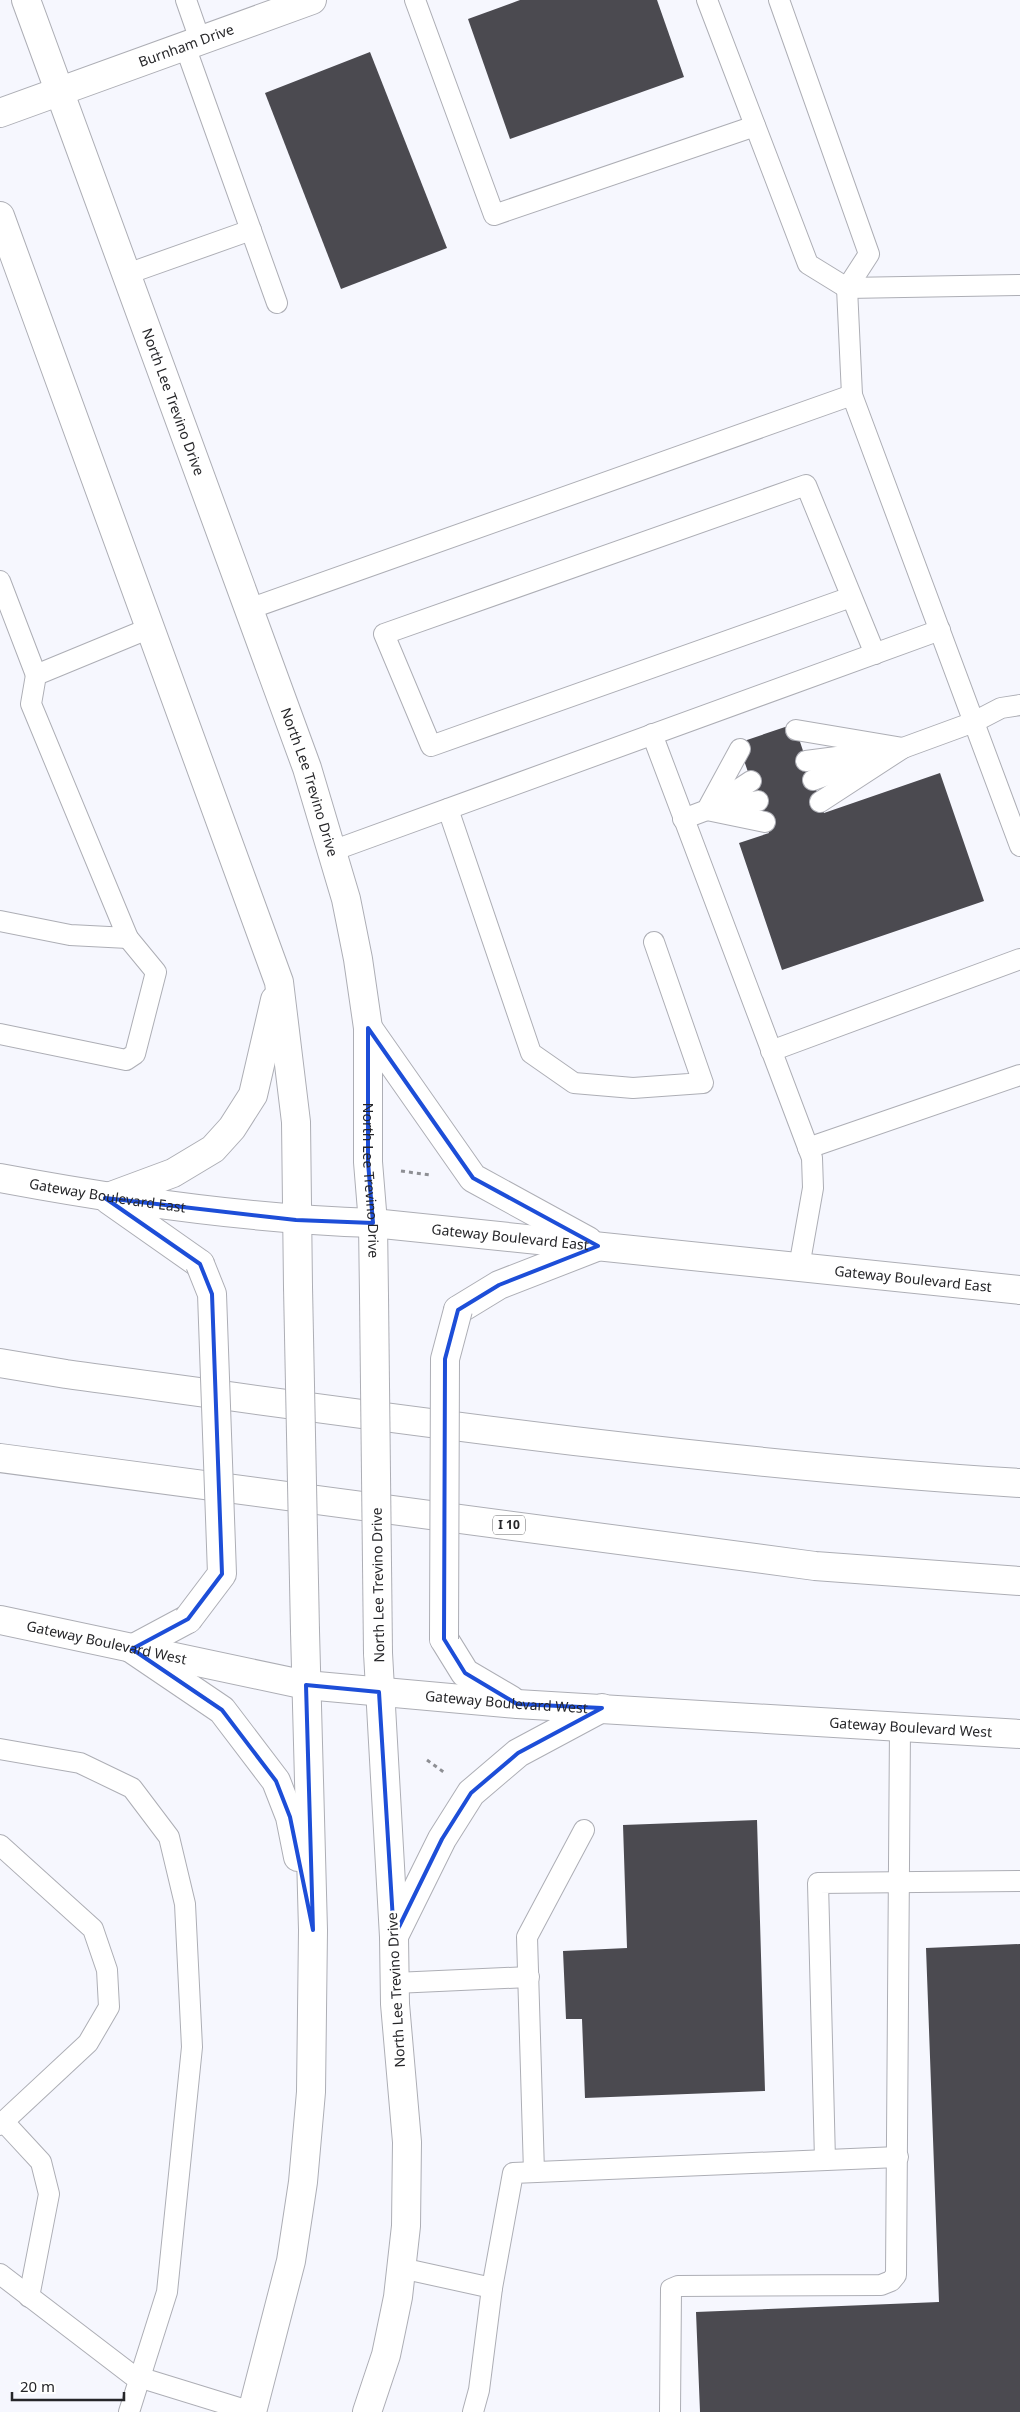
<svg xmlns="http://www.w3.org/2000/svg" width="1020" height="2412" viewBox="0 0 1020 2412" font-family="'Noto Sans',sans-serif">
<rect width="100%" height="100%" fill="#f6f7fe"/>
<g fill="#4b4a50">
<path d="M520 0H657L684 77 510 139 468 19Z"/>
<path d="M370 52 447 248 341 289 265 93Z"/>
<path d="M794 724 824 813 940 773 984 901 782 970 739 843 769 833 738 743Z"/>
<path d="M757 1820 765 2091 585 2098 582 2019H566L563 1951 627 1948 623 1825Z"/>
<path d="M1020 1944V2412H700L696 2312 939 2302 926 1948Z"/>
</g>
<g fill="none" stroke-linecap="round" stroke-linejoin="round">
<g stroke="#adaeb5" stroke-width="22">
<g id="service">
<path d="M186 0 200 40"/>
<path d="M415 0 494 215 755 126"/>
<path d="M707 0 808 264 847 288 1020 285"/>
<path d="M779 0 869 254 847 288 852 395 1020 846"/>
<path d="M185 46 277 303"/>
<path d="M127 274 251 230"/>
<path d="M0 581 36 675"/>
<path d="M851 597 431 746 384 634 806 485 875 654"/>
<path d="M249 609 852 395"/>
<path d="M796 730 903 748"/>
<path d="M652 734 812 1158 813 1188 799 1267"/>
<path d="M806 761 883 751"/>
<path d="M813 780 866 761"/>
<path d="M820 802 903 748 974 722 1001 708 1020 705"/>
<path d="M709 806 740 749"/>
<path d="M719 808 758 801"/>
<path d="M448 809 531 1053 574 1083 633 1088 703 1083 654 942"/>
<path d="M707 810 765 822"/>
<path d="M683 819 707 810 751 781"/>
<path d="M332 851 940 630"/>
<path d="M0 921 70 935 128 938 31 704 36 675 150 628"/>
<path d="M0 1034 126 1060 135 1054 156 972 128 938"/>
<path d="M771 1051 1020 959"/>
<path d="M808 1148 1020 1075"/>
<path d="M0 1749 80 1763 132 1788 169 1837 185 1904 192 2047 167 2292 129 2412"/>
<path d="M0 1845 93 1929 107 1970 109 2007 88 2043 0 2125"/>
<path d="M395 1983 529 1977"/>
<path d="M4 2122 41 2162 49 2194 29 2297"/>
<path d="M825 2160 818 1883 1020 1881"/>
<path d="M534 2172 527 1937 584 1830"/>
<path d="M401 2268 492 2288"/>
<path d="M0 2274 132 2375 252 2412"/>
<path d="M473 2412 479 2390 492 2288 513 2173 898 2157"/>
<path d="M670 2412 671 2289 678 2286 881 2285 891 2281 896 2275 900 1727"/>
</g>
</g>
<g stroke="#adaeb5" stroke-width="30">
<g id="tertiary">
<path id="s1" d="M0 113 312 0"/>
</g>
</g>
<g stroke="#adaeb5" stroke-width="30">
<g id="secondary">
<path id="s2" d="M26 0 307 768 346 899 358 959 368 1028V1162L373 1223 374 1296"/>
<path d="M0 216 279 982 296 1122 298 1287"/>
<path d="M368 1028 473 1178 588 1241"/>
<path id="s3" d="M0 1178C123 1201 247 1219 373 1223L1020 1290"/>
<path d="M111 1196 173 1173 213 1149 232 1128 253 1095 275 1000"/>
<path d="M109 1200 200 1264"/>
<path d="M458 1310 499 1285 594 1248"/>
<path d="M188 1619 132 1649 222 1710 276 1781 290 1817 298 1857"/>
<path id="s4" d="M0 1620 306 1685 517 1704 1020 1734"/>
<path d="M444 1639 465 1673 511 1700"/>
<path d="M394 1936 442 1839 471 1793 518 1753 602 1708"/>
<path d="M252 2412 291 2261 303 2182 311 2092 313 1930 305 1631"/>
<path d="M367 2412 386 2355 398 2297 406 2226 407 2142 395 2004 394 1937 378 1653"/>
</g>
</g>
<g stroke="#adaeb5" stroke-width="30">
<g id="motorway">
<path d="M0 1363 66 1374C383 1417 700 1463 1020 1483"/>
<path d="M0 1458 815 1566 1020 1581"/>
</g>
</g>
<g stroke="#8e8f94" stroke-width="3" stroke-dasharray="4 4" stroke-linecap="butt">
<path d="M401 1171 430 1175"/>
<path d="M427 1760 445 1773"/>
</g>
<use href="#service" stroke="#fff" stroke-width="20"/>
<use href="#tertiary" stroke="#fff" stroke-width="28"/>
<use href="#secondary" stroke="#fff" stroke-width="28"/>
<use href="#motorway" stroke="#fff" stroke-width="28"/>
<g stroke="#adaeb5" stroke-width="30" stroke-linecap="butt">
<g id="secondary-bridge">
<path d="M298 1287 305 1631"/>
<path d="M374 1296 378 1653"/>
<path d="M188 1619 222 1574 212 1294 200 1264"/>
<path d="M444 1639 445 1359 458 1310"/>
</g>
</g>
<use href="#secondary-bridge" stroke="#fff" stroke-width="28"/>
</g>
<path fill="none" stroke="#1d4ed8" stroke-width="4" stroke-linejoin="round" d="M368 1028 473 1178 598 1246 499 1285 458 1310 445 1359 444 1639 465 1673 517 1704 602 1708 518 1753 471 1793 442 1839 394 1937 379 1692 306 1685 313 1930 290 1817 276 1781 222 1710 132 1649 188 1619 222 1574 212 1294 200 1264 105 1198 296 1220 373 1223 368 1162Z"/>
<g text-anchor="middle" stroke-width="5" stroke-linejoin="round" paint-order="stroke">
<rect fill="#fff" stroke="#676769" stroke-width="1" x="493" y="1515.5" width="32" height="19" rx="4"/>
<g font-size="12" font-weight="bold" fill="#262629">
<text x="509" y="1529">I 10</text>
</g>
<g font-size="14" fill="#262629" stroke="#fff">
<text dy="5" stroke="none"><textPath href="#s1" startOffset="198">Burnham Drive</textPath></text>
<text dy="5" stroke="none"><textPath href="#s2" startOffset="428">North Lee Trevino Drive</textPath></text>
<text dy="5" stroke="none"><textPath href="#s2" startOffset="832">North Lee Trevino Drive</textPath></text>
<text dy="5" stroke="none"><textPath href="#s2" startOffset="1238">North Lee Trevino Drive</textPath></text>
<text dy="5" stroke="none"><textPath href="#s3" startOffset="109">Gateway Boulevard East</textPath></text>
<text dy="5" stroke="none"><textPath href="#s3" startOffset="514">Gateway Boulevard East</textPath></text>
<text dy="5" stroke="none"><textPath href="#s3" startOffset="919">Gateway Boulevard East</textPath></text>
<text transform="translate(378 1585) rotate(-91)" y="5">North Lee Trevino Drive</text>
<text dy="5" stroke="none"><textPath href="#s4" startOffset="109">Gateway Boulevard West</textPath></text>
<text dy="5" stroke="none"><textPath href="#s4" startOffset="514">Gateway Boulevard West</textPath></text>
<text dy="5" stroke="none"><textPath href="#s4" startOffset="919">Gateway Boulevard West</textPath></text>
<text transform="translate(396 1990) rotate(-93)" y="5">North Lee Trevino Drive</text>
</g>
</g>
<path d="M12 2392v8h112v-8" fill="none" stroke="#262629" stroke-width="2.5"/>
<text x="20" y="2392" font-size="15" fill="#262629" stroke="#ffffff" stroke-width="4" paint-order="stroke">20 m</text>
</svg>
